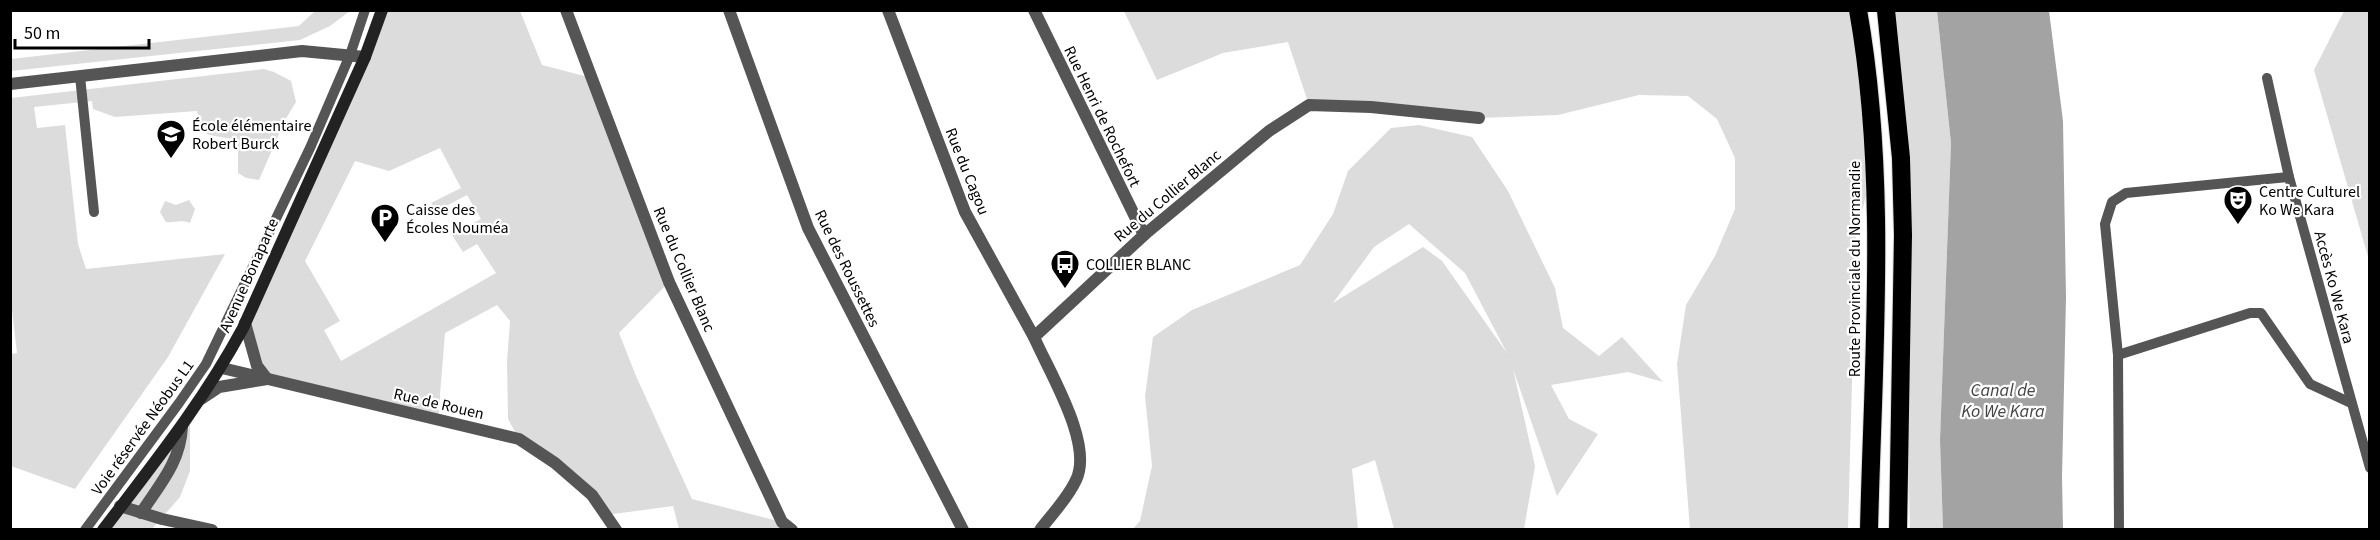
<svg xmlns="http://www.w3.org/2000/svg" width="2380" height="540" viewBox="0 0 2380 540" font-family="'Source Sans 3',sans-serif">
<rect width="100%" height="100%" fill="#fff"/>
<g fill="#dcdcdc" fill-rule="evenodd">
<path d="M316 10 350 11 330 26 300 40 11 71V59L299 26Z"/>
<path d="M382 11H520L542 65 592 78 669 282 619 333 636 376 692 499 782 522 779 529H679L673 506 606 515 519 439 508 419 507 362 510 321 497 305 445 333 438 420 267 379 245 323ZM440 148 461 188 431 203 437 211 467 195 481 219 452 235 463 252 477 244 496 273 341 361 324 330 340 321 305 261 355 161 389 171Z"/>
<path d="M1124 11H1858L1875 160 1856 235 1848 529H1690L1677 364 1686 305 1715 256 1735 209V158L1717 119 1688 96 1639 95 1558 115 1479 118 1309 105 1288 42 1223 53 1157 80Z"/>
<path d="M1886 11H1937L1951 143 1940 440 1943 529H1910L1901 158Z"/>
<path d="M2344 11H2369V260L2314 70Z"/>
<path d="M264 69 274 72 291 81 296 102 285 120 259 180 246 178 238 173V140L209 135 202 131 197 111 115 117 93 109 92 101 34 107 37 128 65 125 78 244 86 269 225 254 168 357 75 489 11 466V354L17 353 10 293 11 98Z"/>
<path d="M1419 125 1472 137 1508 191 1555 288 1563 328 1599 356 1622 337 1663 382 1628 372 1551 385 1569 419 1598 434 1557 496 1513 369 1535 466 1524 529H1394L1375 460 1352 469 1358 529H1133L1140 521 1152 466 1145 396 1153 337 1192 310 1300 265 1333 214 1348 171 1391 128ZM1409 224 1465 273 1507 353 1442 261 1423 247 1333 303 1374 247Z"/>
<path d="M189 200 195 209 190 223C181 219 175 223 166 222L160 212 165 201 176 205Z"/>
<path d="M190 416V471L180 497 152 529 103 530Z"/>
</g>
<path fill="#a3a3a3" d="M1937 11H2049L2063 121 2066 297 2062 477 2063 529H1943L1940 440 1951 143Z"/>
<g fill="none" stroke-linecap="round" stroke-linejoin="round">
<g stroke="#dbdbdb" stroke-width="20">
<g id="highway">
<path d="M1858 10C1888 179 1873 359 1869 530"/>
<path d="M1886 10 1901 158 1903 235 1898 530"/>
</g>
</g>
<g stroke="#555" stroke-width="10">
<path d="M80 76 94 212"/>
<path d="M2267 78 2289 177 2370 468"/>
<path d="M2118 355 2105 224 2112 202 2126 193 2289 177"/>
<path d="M85 530 179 403 206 364 310 148 350 55 365 10"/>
<path d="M2119 530 2118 355 2250 313H2261L2310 384 2351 403"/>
</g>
<g stroke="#555" stroke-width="12">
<path d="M566 10 669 282 782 522 792 530"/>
<path d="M729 10 808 228 963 530"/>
<path d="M888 10 965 212 1034 337"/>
<path d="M1034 10 1144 235"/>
<path d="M10 84 302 51 365 57"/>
<path d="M222 368 519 439 555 463 592 495 616 530"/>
<path d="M201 399 219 387 267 379 257 366 245 323"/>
<path d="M120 506 162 519 212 530"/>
<path d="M141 513C160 484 180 463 182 427"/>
<path d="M1040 530C1052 514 1068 498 1076 480 1094 444 1049 372 1034 337L1144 235 1269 131 1309 105 1371 107 1479 118"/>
</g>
<path stroke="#222" stroke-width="12" d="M103 530C154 463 203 402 243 328L365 57 382 10"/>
<use href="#highway" stroke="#000" stroke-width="18"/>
</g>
<defs>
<g id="school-pin" transform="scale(1.5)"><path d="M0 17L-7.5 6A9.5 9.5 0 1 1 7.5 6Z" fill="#000" stroke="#fff"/><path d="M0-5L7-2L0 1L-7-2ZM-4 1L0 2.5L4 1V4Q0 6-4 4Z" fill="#fff"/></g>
<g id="theatre-pin" transform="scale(1.5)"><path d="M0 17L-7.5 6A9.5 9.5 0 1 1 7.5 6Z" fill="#000" stroke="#fff"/><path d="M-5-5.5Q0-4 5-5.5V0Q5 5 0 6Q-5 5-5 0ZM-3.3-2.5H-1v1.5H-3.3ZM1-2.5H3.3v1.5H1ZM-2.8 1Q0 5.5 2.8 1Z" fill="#fff"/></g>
<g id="parking-pin" transform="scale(1.5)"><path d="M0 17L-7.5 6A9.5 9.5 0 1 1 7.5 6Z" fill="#000" stroke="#fff"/><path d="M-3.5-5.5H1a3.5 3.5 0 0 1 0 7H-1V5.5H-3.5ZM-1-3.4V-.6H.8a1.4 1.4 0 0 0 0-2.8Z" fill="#fff"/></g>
<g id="bus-pin" transform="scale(1.5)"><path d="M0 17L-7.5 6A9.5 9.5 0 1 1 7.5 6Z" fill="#000" stroke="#fff"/><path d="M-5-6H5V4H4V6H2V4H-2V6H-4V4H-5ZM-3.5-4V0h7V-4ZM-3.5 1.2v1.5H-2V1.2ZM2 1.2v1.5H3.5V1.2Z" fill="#fff"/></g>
</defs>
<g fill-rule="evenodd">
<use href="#school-pin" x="171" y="134"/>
<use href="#theatre-pin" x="2238" y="200"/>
<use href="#parking-pin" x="385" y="218"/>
<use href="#bus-pin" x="1065" y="264"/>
</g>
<g text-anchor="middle" stroke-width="4.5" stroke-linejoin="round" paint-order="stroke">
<g font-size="16" fill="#000" stroke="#fff">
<text transform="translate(1103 116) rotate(64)" y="6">Rue Henri de Rochefort</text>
<text transform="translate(968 171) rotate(68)" y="6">Rue du Cagou</text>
<text transform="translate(1167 195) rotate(-40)" y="6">Rue du Collier Blanc</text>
<text transform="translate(848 268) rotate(64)" y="6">Rue des Roussettes</text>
<text transform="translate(685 269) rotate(67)" y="6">Rue du Collier Blanc</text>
<text transform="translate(1854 269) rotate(-90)" y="6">Route Provinciale du Normandie</text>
<text transform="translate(248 275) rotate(-66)" y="6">Avenue Bonaparte</text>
<text transform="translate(2335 287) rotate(75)" y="6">Accès Ko We Kara</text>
<text transform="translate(439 403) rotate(13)" y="6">Rue de Rouen</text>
<text transform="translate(142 427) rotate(-54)" y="6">Voie réservée Néobus L1</text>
</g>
<g font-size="16" fill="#000" stroke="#fff" text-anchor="start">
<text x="192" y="131">École élémentaire<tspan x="192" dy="18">Robert Burck</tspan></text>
<text x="2259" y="197">Centre Culturel<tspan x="2259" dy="18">Ko We Kara</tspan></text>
<text x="406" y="215">Caisse des<tspan x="406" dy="18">Écoles Nouméa</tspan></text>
<text x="1086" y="270">COLLIER BLANC</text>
</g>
<g font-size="18" font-style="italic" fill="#444" stroke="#fff">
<text x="2003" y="396">Canal de<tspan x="2003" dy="21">Ko We Kara</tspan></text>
</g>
</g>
<rect width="2380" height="540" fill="none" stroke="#000000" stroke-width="24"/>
<path d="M15 39v9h134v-9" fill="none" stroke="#000000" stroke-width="3"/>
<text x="24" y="39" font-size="18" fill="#000000" stroke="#ffffff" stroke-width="4.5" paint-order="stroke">50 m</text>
</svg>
